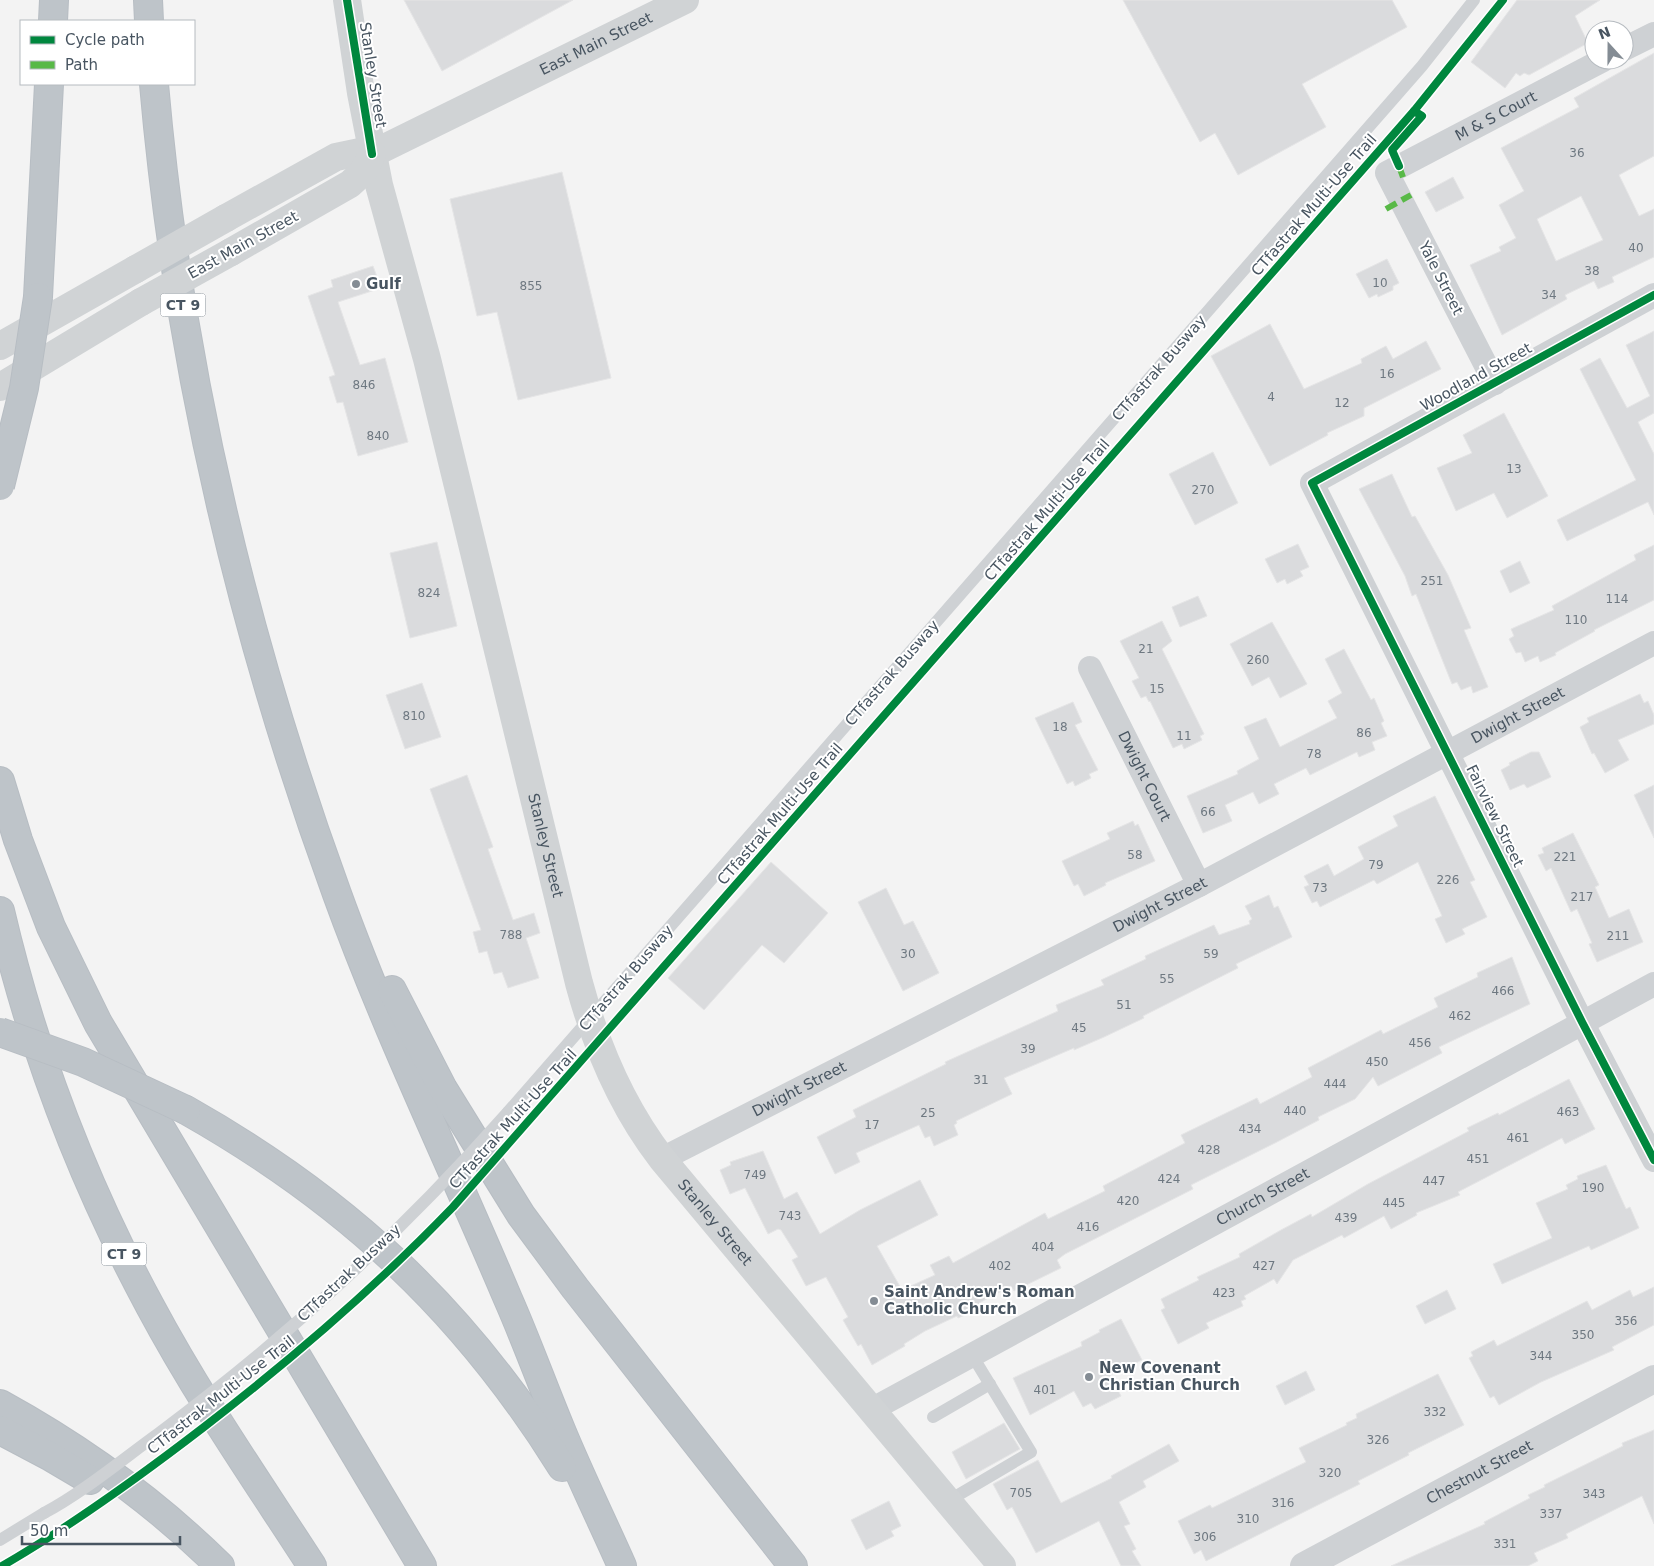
<svg xmlns="http://www.w3.org/2000/svg" width="1654" height="1566" viewBox="0 0 1654 1566" font-family="'DejaVu Sans',sans-serif">
<rect width="100%" height="100%" fill="#f3f3f3"/>
<g fill="#dadbdd" stroke="#e5e5e6" fill-rule="evenodd">
<path d="M404 0H573L442 71Z"/>
<path d="M1123 0H1392L1407 27 1302 84 1326 127 1238 175 1215 133 1200 142Z"/>
<path d="M1517 0H1600L1575 16 1588 43 1529 75 1524 73 1520 76 1516 73 1505 88 1471 62Z"/>
<path d="M1654 53V156L1619 175 1639 216 1654 209V257L1612 277 1614 282 1598 289 1594 281 1565 295 1567 299 1502 335 1470 265 1501 251 1499 247 1516 238 1499 205 1524 191 1501 148 1579 107 1574 98ZM1581 196 1603 240 1556 261 1537 219Z"/>
<path d="M562 172 611 378 518 400 497 312 477 316 450 199Z"/>
<path d="M1453 177 1464 198 1436 212 1425 192Z"/>
<path d="M1387 259 1399 283 1393 286V290L1378 297 1377 294 1369 298 1356 274Z"/>
<path d="M373 266 381 288 338 302 360 365 385 358 408 442 358 456 343 402 337 403 329 377 335 375 308 296 333 287 331 280Z"/>
<path d="M1270 324 1304 389 1362 363 1361 359 1386 346 1393 359 1426 341 1441 369 1364 408V416L1327 433 1328 435 1270 466 1211 356Z"/>
<path d="M1654 331V413L1638 422 1654 454V515L1648 502 1567 541 1557 520 1636 480 1580 369 1600 358 1627 408 1650 396 1626 345Z"/>
<path d="M1504 413 1548 496 1507 518 1494 493 1456 511 1437 468 1472 453 1463 435Z"/>
<path d="M1213 452 1238 503 1195 525 1169 474Z"/>
<path d="M1392 474 1412 517 1415 516 1448 575 1471 628 1464 630 1488 687 1473 693 1471 686 1461 690 1457 682 1452 684 1416 594 1412 596 1405 576 1359 489Z"/>
<path d="M437 542 457 626 410 638 390 553Z"/>
<path d="M1298 544 1309 567 1300 571 1303 576 1287 584 1285 579 1277 583 1265 559Z"/>
<path d="M1654 545V600L1594 630 1595 631 1555 653 1556 655 1540 662 1538 656 1525 662 1521 652 1516 653 1509 639 1514 636 1511 629 1554 610 1552 606 1636 560 1634 555Z"/>
<path d="M1520 561 1530 583 1510 593 1500 571Z"/>
<path d="M1198 596 1207 616 1180 627 1172 607Z"/>
<path d="M1162 621 1172 641 1162 649 1204 734 1200 736 1202 740 1184 749 1182 744 1173 748 1150 701 1149 702 1146 696 1141 698 1132 681 1139 678 1120 641Z"/>
<path d="M1272 622 1307 684 1280 698 1269 677 1252 686 1230 644Z"/>
<path d="M1344 649 1371 700 1374 698 1384 721 1381 723 1387 736 1372 742 1375 750 1359 757 1357 752 1310 775 1306 768 1274 784 1279 794 1259 804 1253 792 1225 805 1232 821 1203 833 1187 796 1238 774 1237 771 1259 759 1244 727 1266 718 1280 747 1337 718 1328 701 1342 693 1325 659Z"/>
<path d="M422 683 441 737 405 749 386 695Z"/>
<path d="M1640 694 1644 703 1648 701 1654 715V724L1618 740 1629 760 1605 773 1594 753 1592 754 1580 727 1589 722 1587 718Z"/>
<path d="M1073 702 1082 722 1075 725 1098 770 1089 774 1091 778 1075 786 1073 781 1067 784 1035 718Z"/>
<path d="M1531 752H1539L1551 777 1527 788 1524 784 1510 790 1501 770 1510 765 1509 763Z"/>
<path d="M467 775 493 847 488 849 513 920 534 913 540 933 526 938 539 978 508 988 502 972 494 974 487 951 479 953 473 932 481 930 430 789Z"/>
<path d="M1654 785V838L1634 795Z"/>
<path d="M1435 796 1475 880 1470 882 1487 917 1462 929 1465 934 1446 943 1435 919 1442 916 1418 862 1377 884 1374 880 1320 907 1317 901 1312 903 1304 887 1309 885 1304 876 1328 864 1334 876 1364 859 1358 847 1398 826 1393 816Z"/>
<path d="M1133 821 1135 826 1138 824 1155 861 1105 883 1106 885 1084 896 1078 884 1074 886 1062 861 1110 839 1107 833Z"/>
<path d="M1573 833 1599 885 1595 887 1609 918 1629 909 1643 942 1597 962 1589 944 1592 943 1577 909 1571 912 1551 868 1546 871 1538 855 1544 853 1542 848Z"/>
<path d="M771 862 828 913 784 963 762 945 704 1010 668 978Z"/>
<path d="M886 888 904 925 913 921 939 973 903 991 858 902Z"/>
<path d="M1269 895 1274 908 1278 906 1292 937 1236 964 1238 968 1143 1016 1144 1018 1104 1037 1074 1050V1048L1004 1078 1012 1094 956 1121 957 1123 954 1125 958 1135 934 1146 930 1136 925 1138 919 1125 856 1153 860 1162 835 1174 817 1137 856 1117 853 1110 946 1064 945 1062 1058 1011 1056 1005 1104 985 1101 980 1146 959 1145 956 1214 925 1219 935 1250 924 1249 921 1252 919 1245 906Z"/>
<path d="M1512 957 1530 1004 1439 1047 1442 1053 1378 1086 1373 1077 1355 1099 1318 1117 1319 1120 1275 1143 1191 1185 1193 1189 1065 1254 1057 1260 1061 1268 1014 1291 1011 1286 979 1303 981 1308 958 1318 957 1316 925 1331 904 1344 905 1346 872 1365 861 1344 858 1346 843 1320 848 1317 826 1277 806 1286 792 1260 798 1257 781 1230 778 1229 768 1234 745 1188 730 1194 720 1170 731 1165 730 1162 763 1151 784 1199 797 1192 820 1234 860 1210 920 1180 938 1215 877 1246 902 1290 935 1275 930 1265 949 1256 953 1263 1045 1213 1048 1219 1105 1191 1103 1186 1185 1143 1181 1135 1257 1098 1260 1104 1312 1077 1308 1068 1381 1030 1383 1034 1438 1007 1434 998 1478 977 1477 973Z"/>
<path d="M1569 1079 1595 1129 1565 1144 1562 1138 1458 1192 1460 1195 1416 1213 1417 1215 1391 1229 1384 1216 1344 1238 1342 1235 1293 1260 1277 1284 1274 1279 1244 1296 1246 1299 1241 1301 1243 1306 1206 1323 1209 1328 1178 1344 1161 1310 1165 1308 1161 1299 1199 1280 1197 1277 1240 1257 1239 1254 1281 1230 1311 1214 1312 1217 1368 1184 1469 1131 1467 1128 1498 1113 1499 1115Z"/>
<path d="M1606 1165 1626 1209 1630 1207 1639 1228 1591 1250 1589 1246 1502 1284 1493 1264 1552 1238 1536 1203 1568 1189 1566 1185 1578 1179 1577 1176Z"/>
<path d="M1654 1287V1325L1612 1347 1614 1350 1541 1382 1499 1405 1494 1396 1490 1398 1469 1358 1473 1356 1471 1352 1494 1340 1497 1346 1587 1301 1592 1310 1630 1290 1633 1297Z"/>
<path d="M1447 1290 1456 1309 1425 1324 1416 1306Z"/>
<path d="M1121 1319 1142 1360 1110 1375 1121 1396 1095 1409 1091 1403 1083 1407 1074 1391 1030 1415 1013 1378 1082 1346 1081 1342 1100 1332 1099 1330Z"/>
<path d="M1306 1371 1315 1390 1285 1405 1276 1386Z"/>
<path d="M1438 1374 1464 1425 1408 1453 1409 1455 1358 1481 1360 1484 1206 1561 1201 1550 1194 1554 1178 1521 1210 1505 1212 1508 1306 1462 1299 1448 1347 1425 1346 1423 1357 1418 1356 1414Z"/>
<path d="M1004 1423 1020 1449 966 1479 952 1452Z"/>
<path d="M1654 1430V1524L1642 1496 1566 1534 1568 1538 1534 1553 1538 1561 1528 1566H1391L1485 1524 1484 1522 1530 1498 1528 1495 1545 1487 1544 1485 1623 1446 1622 1443Z"/>
<path d="M1169 1444 1179 1461 1143 1481 1146 1487 1119 1502 1130 1524 1124 1526 1136 1549 1132 1551 1141 1566H1121L1099 1521 1036 1553 1012 1507 1007 1510 993 1484 1038 1460 1061 1503 1112 1478 1111 1476Z"/>
<path d="M889 1501 901 1526 891 1531 894 1536 866 1550 851 1520Z"/>
</g>
<g fill="none" stroke-linecap="round" stroke-linejoin="round">
<g stroke="#b7bdc3" stroke-width="30">
<g id="motorway">
<path d="M148 0 149 21"/>
<path d="M53 21 54 0"/>
<path d="M154 84C178 360 242 634 337 894 387 1032 451 1164 508 1299 527 1342 543 1387 561 1430 580 1476 602 1521 622 1566"/>
<path d="M38 297 49 84"/>
<path d="M0 781 18 840 51 927 98 1023 422 1566"/>
<path d="M0 911C32 1048 83 1182 150 1306 198 1396 257 1481 312 1566"/>
<path d="M392 990 443 1089 521 1215 575 1288 793 1566"/>
<path d="M186 1110C347 1201 464 1310 562 1467"/>
<path d="M0 1404C82 1449 153 1500 220 1566"/>
<path d="M0 1430 51 1457 90 1480"/>
</g>
</g>
<g stroke="#ced1d4" stroke-width="12">
<path d="M508 1112 1422 66 1474 0"/>
<path d="M933 1417 990 1384"/>
<path d="M948 1501 1031 1452 972 1355"/>
<path d="M0 1540 44 1513"/>
</g>
<g stroke="#ced1d4" stroke-width="24">
<path d="M1624 49 1654 34"/>
<path d="M1654 295 1312 483 1582 1022 1654 1160"/>
<path id="s1" d="M1495 383 1387 173 1603 60"/>
<path id="s2" d="M1090 668 1199 885"/>
<path id="s3" d="M662 1159 1199 885 1654 643"/>
<path id="s4" d="M871 1410 1654 984"/>
</g>
<path stroke="#ced1d4" stroke-width="28" id="s5" d="M1304 1566 1654 1379"/>
<g stroke="#d0d3d5" stroke-width="28">
<path id="s6" d="M347 0 361 93 379 185 427 359 579 983C596 1046 622 1107 662 1159L1002 1566"/>
<path id="s7" d="M226 218 336 157 360 152 372 154 685 0"/>
<path d="M231 252 350 184 364 171 372 154"/>
<path d="M0 346 136 269"/>
<path d="M0 387 141 302"/>
</g>
<use href="#motorway" stroke="#bec4c9" stroke-width="28"/>
<g stroke="#b7bdc3" stroke-width="30" stroke-linecap="butt">
<g id="motorway-bridge">
<path d="M0 486 24 388 38 297"/>
<path d="M0 1032 83 1062 186 1110"/>
</g>
</g>
<path stroke="#ced1d4" stroke-width="12" d="M44 1513C82 1493 123 1459 159 1433 286 1339 403 1231 508 1112"/>
<g stroke="#d0d3d5" stroke-width="28">
<path d="M136 269 226 218"/>
<path d="M141 302 231 252"/>
</g>
<use href="#motorway-bridge" stroke="#bec4c9" stroke-width="28"/>
<g stroke="#58b947" stroke-width="6" stroke-dasharray="12 6" stroke-linecap="butt">
<path d="M1399 166 1405 183"/>
<path d="M1386 209 1411 195"/>
</g>
<g stroke="#fff" stroke-width="11">
<g id="cycleway">
<path d="M347 0 372 154"/>
<path d="M1399 166 1392 150 1422 116 1414 111"/>
<path d="M1654 295 1312 483 1582 1022 1654 1160"/>
<path d="M2 1566C73 1525 139 1477 204 1427 292 1359 376 1287 453 1207L1414 111 1503 0"/>
</g>
</g>
<use href="#cycleway" stroke="#00873e" stroke-width="8"/>
</g>
<g fill="#848c94" stroke="#fff" stroke-width="2">
<circle cx="356" cy="284" r="5"/>
<circle cx="874" cy="1301" r="5"/>
<circle cx="1089" cy="1377" r="5"/>
</g>
<g text-anchor="middle" stroke-width="4" stroke-linejoin="round" paint-order="stroke">
<g font-size="12" fill="#6e7881">
<text x="1577" y="157">36</text>
<text x="1636" y="252">40</text>
<text x="1592" y="275">38</text>
<text x="1380" y="287">10</text>
<text x="531" y="290">855</text>
<text x="1549" y="299">34</text>
<text x="1387" y="378">16</text>
<text x="364" y="389">846</text>
<text x="1271" y="401">4</text>
<text x="1342" y="407">12</text>
<text x="378" y="440">840</text>
<text x="1514" y="473">13</text>
<text x="1203" y="494">270</text>
<text x="1432" y="585">251</text>
<text x="429" y="597">824</text>
<text x="1617" y="603">114</text>
<text x="1576" y="624">110</text>
<text x="1146" y="653">21</text>
<text x="1258" y="664">260</text>
<text x="1157" y="693">15</text>
<text x="414" y="720">810</text>
<text x="1060" y="731">18</text>
<text x="1364" y="737">86</text>
<text x="1184" y="740">11</text>
<text x="1314" y="758">78</text>
<text x="1208" y="816">66</text>
<text x="1135" y="859">58</text>
<text x="1565" y="861">221</text>
<text x="1376" y="869">79</text>
<text x="1448" y="884">226</text>
<text x="1320" y="892">73</text>
<text x="1582" y="901">217</text>
<text x="511" y="939">788</text>
<text x="1618" y="940">211</text>
<text x="908" y="958">30</text>
<text x="1211" y="958">59</text>
<text x="1167" y="983">55</text>
<text x="1503" y="995">466</text>
<text x="1124" y="1009">51</text>
<text x="1460" y="1020">462</text>
<text x="1079" y="1032">45</text>
<text x="1420" y="1047">456</text>
<text x="1028" y="1053">39</text>
<text x="1377" y="1066">450</text>
<text x="981" y="1084">31</text>
<text x="1335" y="1088">444</text>
<text x="1295" y="1115">440</text>
<text x="1568" y="1116">463</text>
<text x="928" y="1117">25</text>
<text x="872" y="1129">17</text>
<text x="1250" y="1133">434</text>
<text x="1518" y="1142">461</text>
<text x="1209" y="1154">428</text>
<text x="1478" y="1163">451</text>
<text x="755" y="1179">749</text>
<text x="1169" y="1183">424</text>
<text x="1434" y="1185">447</text>
<text x="1593" y="1192">190</text>
<text x="1128" y="1205">420</text>
<text x="1394" y="1207">445</text>
<text x="790" y="1220">743</text>
<text x="1346" y="1222">439</text>
<text x="1088" y="1231">416</text>
<text x="1043" y="1251">404</text>
<text x="1000" y="1270">402</text>
<text x="1264" y="1270">427</text>
<text x="1224" y="1297">423</text>
<text x="1626" y="1325">356</text>
<text x="1583" y="1339">350</text>
<text x="1541" y="1360">344</text>
<text x="1045" y="1394">401</text>
<text x="1435" y="1416">332</text>
<text x="1378" y="1444">326</text>
<text x="1330" y="1477">320</text>
<text x="1021" y="1497">705</text>
<text x="1594" y="1498">343</text>
<text x="1283" y="1507">316</text>
<text x="1551" y="1518">337</text>
<text x="1248" y="1523">310</text>
<text x="1205" y="1541">306</text>
<text x="1505" y="1548">331</text>
</g>
<g fill="#fff" stroke="#7f8890" stroke-width="1">
<rect x="160.5" y="293.5" width="45" height="23" rx="4"/>
<rect x="101.5" y="1242.5" width="45" height="23" rx="4"/>
</g>
<g font-size="14" font-weight="bold" fill="#485561">
<text x="183" y="310">CT 9</text>
<text x="124" y="1259">CT 9</text>
</g>
<g font-size="15" fill="#485561" stroke="#fff">
<text dy="5" stroke="none"><textPath href="#s7" startOffset="412">East Main Street</textPath></text>
<text transform="translate(373 75) rotate(81)" y="5">Stanley Street</text>
<text dy="5" stroke="none"><textPath href="#s1" startOffset="359">M &amp; S Court</textPath></text>
<text transform="translate(1314 205) rotate(-49)" y="5">CTfastrak Multi-Use Trail</text>
<text transform="translate(243 245) rotate(-29)" y="5">East Main Street</text>
<text transform="translate(1441 278) rotate(63)" y="5">Yale Street</text>
<text transform="translate(1159 368) rotate(-49)" y="5">CTfastrak Busway</text>
<text transform="translate(1476 377) rotate(-29)" y="5">Woodland Street</text>
<text transform="translate(1047 510) rotate(-49)" y="5">CTfastrak Multi-Use Trail</text>
<text transform="translate(892 673) rotate(-49)" y="5">CTfastrak Busway</text>
<text dy="5" stroke="none"><textPath href="#s3" startOffset="964">Dwight Street</textPath></text>
<text dy="5" stroke="none"><textPath href="#s2" startOffset="121">Dwight Court</textPath></text>
<text transform="translate(780 814) rotate(-49)" y="5">CTfastrak Multi-Use Trail</text>
<text transform="translate(1495 816) rotate(64)" y="5">Fairview Street</text>
<text dy="5" stroke="none"><textPath href="#s6" startOffset="869">Stanley Street</textPath></text>
<text dy="5" stroke="none"><textPath href="#s3" startOffset="559">Dwight Street</textPath></text>
<text transform="translate(626 978) rotate(-49)" y="5">CTfastrak Busway</text>
<text dy="5" stroke="none"><textPath href="#s3" startOffset="154">Dwight Street</textPath></text>
<text transform="translate(513 1119) rotate(-48)" y="5">CTfastrak Multi-Use Trail</text>
<text dy="5" stroke="none"><textPath href="#s4" startOffset="446">Church Street</textPath></text>
<text dy="5" stroke="none"><textPath href="#s6" startOffset="1289">Stanley Street</textPath></text>
<text transform="translate(349 1273) rotate(-43)" y="5">CTfastrak Busway</text>
<text transform="translate(221 1395) rotate(-38)" y="5">CTfastrak Multi-Use Trail</text>
<text dy="5" stroke="none"><textPath href="#s5" startOffset="199">Chestnut Street</textPath></text>
</g>
<g font-size="15" font-weight="bold" fill="#485561" stroke="#fff" text-anchor="start">
<text x="366" y="289">Gulf</text>
<text x="884" y="1297">Saint Andrew's Roman<tspan x="884" dy="17">Catholic Church</tspan></text>
<text x="1099" y="1373">New Covenant<tspan x="1099" dy="17">Christian Church</tspan></text>
</g>
</g>
<rect x="20" y="20" width="175" height="65" fill="#ffffff" stroke="#b6bbc0"/>
<rect x="30" y="36" width="25" height="8" fill="#00873e" stroke="#b6bbc0"/>
<text x="65" y="45" font-size="15" fill="#485561">Cycle path</text>
<rect x="30" y="61" width="25" height="8" fill="#58b947" stroke="#b6bbc0"/>
<text x="65" y="70" font-size="15" fill="#485561">Path</text>
<g transform="translate(1609 45) rotate(339)"><circle r="24" fill="#ffffff" stroke="#b6bbc0"/>
<path d="M0-4L9 19L0 12L-9 19Z" fill="#848c94"/>
<text y="-8" font-size="14" font-weight="bold" text-anchor="middle" fill="#485561">N</text>
</g>
<path d="M22 1536v8h158v-8" fill="none" stroke="#485561" stroke-width="2.5"/>
<text x="30" y="1536" font-size="15" fill="#485561" stroke="#ffffff" stroke-width="4" paint-order="stroke">50 m</text>
</svg>
